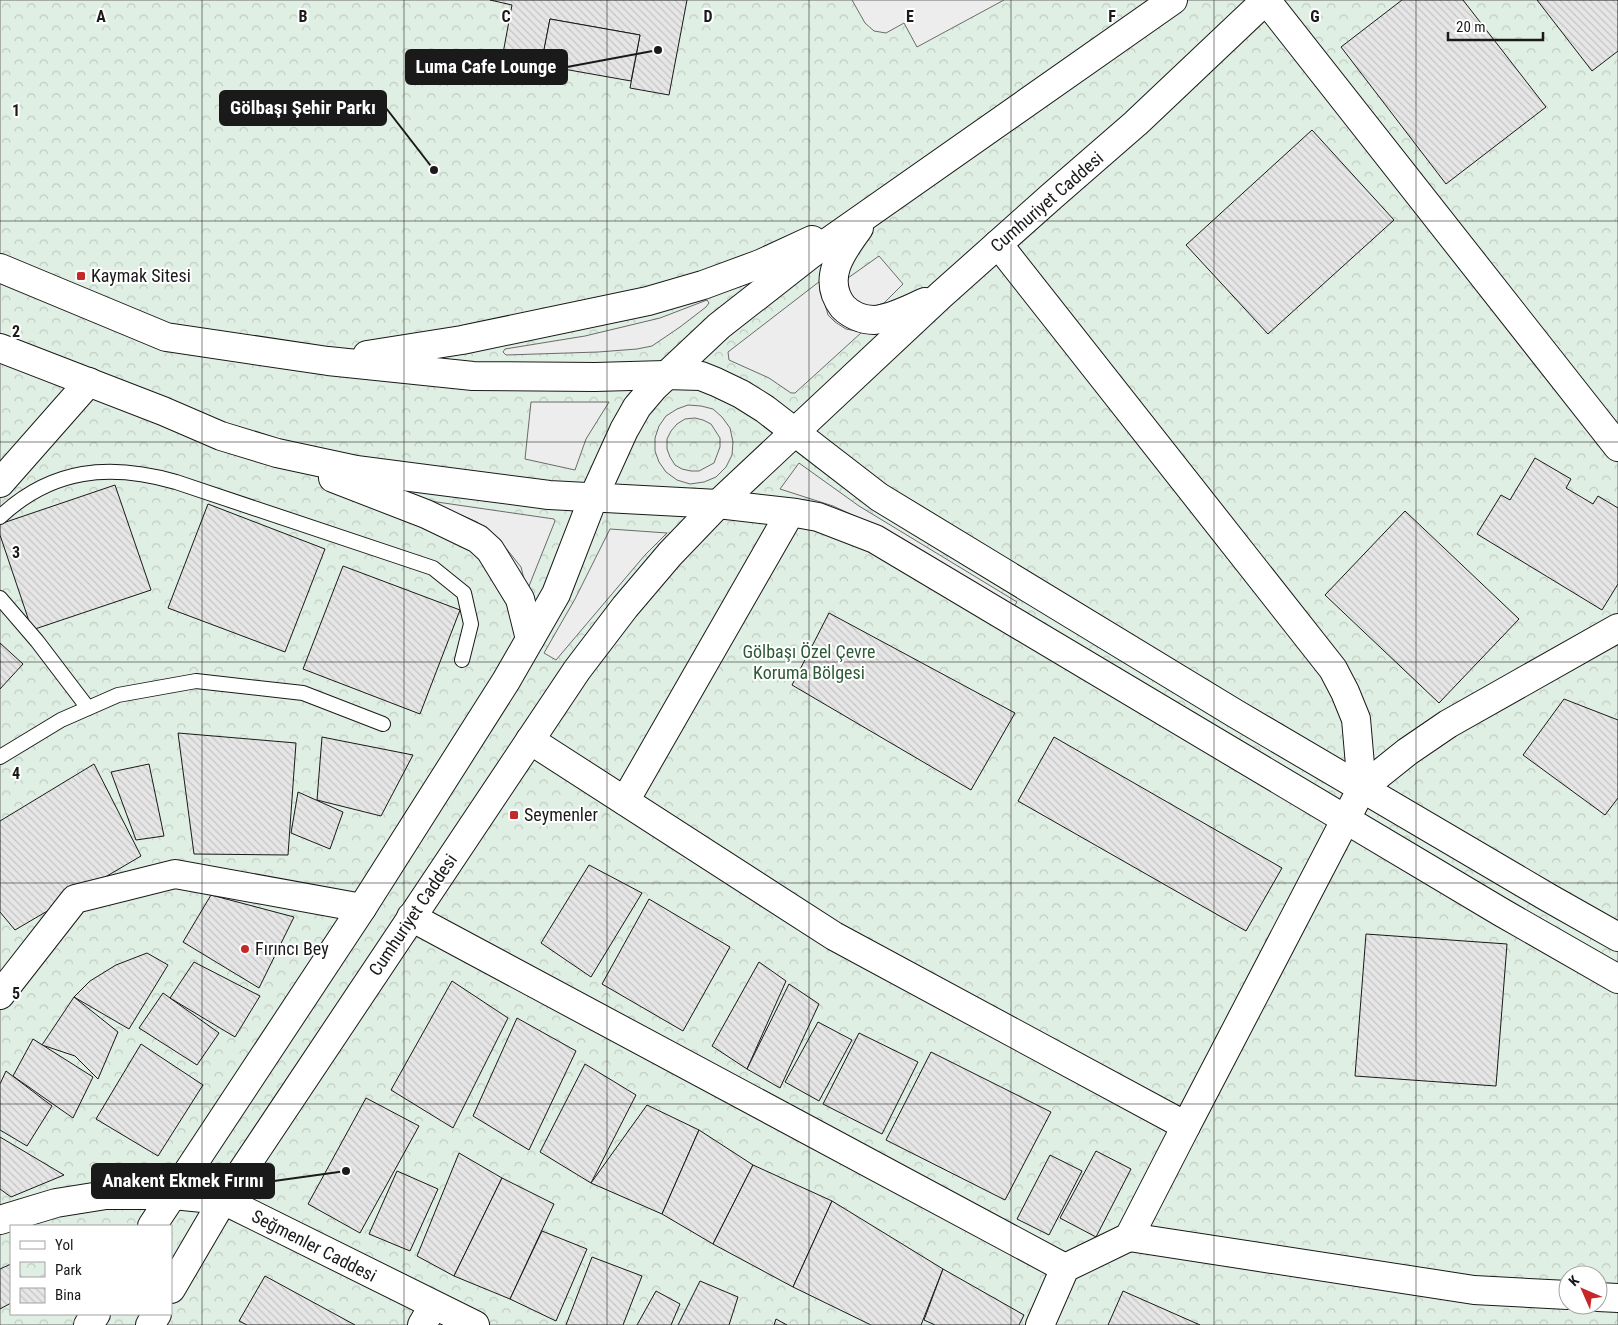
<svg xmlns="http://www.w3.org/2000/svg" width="1618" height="1325" viewBox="0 0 1618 1325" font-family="'Roboto Condensed',sans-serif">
<defs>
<pattern id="park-crowns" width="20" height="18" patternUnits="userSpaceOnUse" patternTransform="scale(1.25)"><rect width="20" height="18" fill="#e0efe3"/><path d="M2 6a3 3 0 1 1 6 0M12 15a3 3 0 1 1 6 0" fill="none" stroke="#c0ccc2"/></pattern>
<pattern id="building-back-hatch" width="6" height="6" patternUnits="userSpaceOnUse" patternTransform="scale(1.25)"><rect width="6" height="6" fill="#e6e6e6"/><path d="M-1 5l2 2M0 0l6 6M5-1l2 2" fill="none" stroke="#c5c5c5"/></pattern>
</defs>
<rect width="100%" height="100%" fill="#fff"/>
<path fill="url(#park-crowns)" stroke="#6a6a6a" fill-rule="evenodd" d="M0 0H1618V1325H0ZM11 1226H171V1314H11ZM1568 1275H1598V1305H1568Z"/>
<g fill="#ededed" stroke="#6a6a6a" fill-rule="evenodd">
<path d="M852 0H1004L917 47 904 23 886 33 874 31 865 23Z"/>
<path d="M879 256 903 284 884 303 872 307 854 303 847 284 848 278Z"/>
<path d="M824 278V300L828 315 835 322 846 329 862 332 795 393H791L769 378 729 360 728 352Z"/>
<path d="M707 300 709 303 706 307 680 327 652 346 637 349 598 352 506 355 503 352 505 349 585 336 660 318Z"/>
<path d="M531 402H609L586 439 575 470 525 459Z"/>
<path d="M688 405 701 406 713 409 722 417 730 428 733 442 732 455 726 467 716 477 704 482 690 484 677 480 666 472 659 462 655 451V438L659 426 666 416 677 409ZM695 418 703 420 711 424 720 438V447L714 463 699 471H691L682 469 675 465 670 457 667 449V439L671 431 677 424 685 419Z"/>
<path d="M799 463 859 506 1017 602 1012 609 868 522 833 506 780 489Z"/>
<path d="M430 501 554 519 555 521 525 596V583L521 567 501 542 477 522 461 515 441 509Z"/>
<path d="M610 529 667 533 645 555 556 660 544 653 575 599Z"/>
</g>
<g fill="url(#building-back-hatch)" stroke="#1a1a1a">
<path d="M490 0H687L669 95 630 88 640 35 550 19 540 71 501 64 512 5Z"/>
<path d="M1402 0H1463L1546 107 1446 184 1341 47Z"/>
<path d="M1537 0H1618V51L1592 71Z"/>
<path d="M550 19 640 35 631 81 541 65Z"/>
<path d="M1312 130 1394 220 1268 334 1186 245Z"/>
<path d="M1535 458 1571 479 1566 488 1593 504 1598 496 1618 508V584L1602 610 1477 534 1501 495 1510 500Z"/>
<path d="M115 485 151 590 32 630 0 535V524Z"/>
<path d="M208 504 325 549 285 652 168 608Z"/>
<path d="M1405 511 1519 619 1439 703 1325 595Z"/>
<path d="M343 566 460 610 420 714 303 669Z"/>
<path d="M829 613 1015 713 971 790 792 685Z"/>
<path d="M0 643 23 664 0 689Z"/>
<path d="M1564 699 1618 720V798L1605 815 1523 755Z"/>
<path d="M178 733 296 743 288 855 194 854Z"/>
<path d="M322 737 413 755 381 816 317 800Z"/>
<path d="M1054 737 1282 868 1246 931 1018 801Z"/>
<path d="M94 764 141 856 15 930 0 912V821Z"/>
<path d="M149 764 164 836 136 840 111 772Z"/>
<path d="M298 792 343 812 330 849 291 833Z"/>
<path d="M589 865 642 893 591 977 541 943Z"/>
<path d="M211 895 294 917 259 988 183 942Z"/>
<path d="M649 899 730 947 683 1031 602 984Z"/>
<path d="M1366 934 1507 944 1496 1086 1355 1076Z"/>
<path d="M147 953 168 965 129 1029 74 997 90 981 116 965Z"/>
<path d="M194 962 260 996 235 1037 170 998Z"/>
<path d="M759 962 786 981 747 1069 712 1046Z"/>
<path d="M452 981 508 1018 453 1128 391 1090Z"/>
<path d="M789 984 819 1004 780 1088 747 1069Z"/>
<path d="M163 993 219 1033 197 1065 139 1028Z"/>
<path d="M74 997 118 1032 98 1079 75 1056 42 1045Z"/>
<path d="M517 1018 576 1051 529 1150 473 1116Z"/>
<path d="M818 1022 852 1040 819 1101 785 1082Z"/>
<path d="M859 1033 918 1062 882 1134 823 1104Z"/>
<path d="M33 1039 93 1077 73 1118 13 1076Z"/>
<path d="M141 1044 203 1085 158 1156 96 1119Z"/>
<path d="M931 1052 1051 1112 1005 1200 886 1140Z"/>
<path d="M585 1064 636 1095 591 1183 540 1152Z"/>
<path d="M6 1071 52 1106 27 1146 0 1130V1084Z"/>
<path d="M366 1098 419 1126 360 1233 308 1204Z"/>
<path d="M647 1105 699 1130 662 1214 591 1183Z"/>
<path d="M699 1130 753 1165 713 1244 662 1214Z"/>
<path d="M0 1137 64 1175 11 1197 0 1189Z"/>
<path d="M1096 1151 1131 1169 1096 1237 1060 1218Z"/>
<path d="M459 1153 502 1178 454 1276 417 1256Z"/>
<path d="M1050 1155 1082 1171 1049 1235 1017 1219Z"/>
<path d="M753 1165 832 1201 793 1287 713 1244Z"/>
<path d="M397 1171 438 1189 410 1251 369 1234Z"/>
<path d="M502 1178 554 1204 510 1299 454 1276Z"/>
<path d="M832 1201 943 1269 921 1325H871L793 1287Z"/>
<path d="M542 1231 587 1249 556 1321 510 1299Z"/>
<path d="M592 1257 642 1276 623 1325H566Z"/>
<path d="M11 1264V1303L0 1309V1269Z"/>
<path d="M943 1269 1024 1315 1019 1325H935L924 1320Z"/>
<path d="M265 1276 355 1325H247L239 1321Z"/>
<path d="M700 1281 738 1297 729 1325H678Z"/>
<path d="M656 1291 680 1304 671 1325H637Z"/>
<path d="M1123 1291 1200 1325H1108Z"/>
<path d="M776 1319 787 1325H774Z"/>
</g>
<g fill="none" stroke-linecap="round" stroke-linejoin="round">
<g stroke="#1a1a1a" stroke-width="16">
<g id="lane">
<path d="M0 517C52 468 110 463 176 482L433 568 464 593 471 624 462 660"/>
<path d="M0 598 37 641 88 708"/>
<path d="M0 757 61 720 118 695 196 681 303 693 383 724"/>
</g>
</g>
<g stroke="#1a1a1a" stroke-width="30">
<g id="street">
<path d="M1266 0 1618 447"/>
<path d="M998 244 1333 669 1345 692 1356 719 1362 788"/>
<path d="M0 483 89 382"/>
<path d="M530 740 834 936 1186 1126 1129 1237 1065 1268 1040 1325"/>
<path d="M625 801 790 513"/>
<path d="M411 917 1065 1268"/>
<path d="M0 995 75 899 175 874 362 908"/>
<path d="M1186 1126 1362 788 1407 752 1448 724 1618 628"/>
<path d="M1129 1237 1474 1290 1568 1295"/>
<path d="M1598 1297 1618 1298"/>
<path d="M422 1325 433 1306"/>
</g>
</g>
<g stroke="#1a1a1a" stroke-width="30">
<g id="secondary">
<path d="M859 228C842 251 821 279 843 307 851 315 863 320 874 320 891 319 909 309 925 302"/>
<path d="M0 268 166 337 328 361 473 376 595 377 665 375 701 376 716 382 741 394 765 409 879 497 1236 714 1549 898 1618 937"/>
<path d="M0 348 163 411 221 436 277 453 356 470 549 495 718 504 796 513 818 517 875 539 1501 912 1618 979"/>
<path d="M367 355 462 340 648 301 703 285 760 264 812 240"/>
<path d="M333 478 426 514 478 539 490 550 520 599 530 639"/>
<path d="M0 1220 56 1203 106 1195H173L223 1200 475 1325"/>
<path d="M152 1226 362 908 506 681 556 594 594 496 624 430 637 407 654 387 719 326 811 254 1173 0"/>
<path d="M171 1289 223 1200 577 670 625 607 670 554 718 504 941 295 1052 196 1136 123 1266 0"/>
<path d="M88 1325 96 1314"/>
<path d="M150 1325 157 1314"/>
</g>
</g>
<use href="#lane" stroke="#fff" stroke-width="14"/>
<use href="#street" stroke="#fff" stroke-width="28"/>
<use href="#secondary" stroke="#fff" stroke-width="28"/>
</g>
<path fill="none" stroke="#1a1a1a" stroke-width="1" stroke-opacity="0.55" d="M202 0V1325M404 0V1325M607 0V1325M809 0V1325M1011 0V1325M1214 0V1325M1416 0V1325M0 221H1618M0 442H1618M0 662H1618M0 883H1618M0 1104H1618"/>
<g fill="#c62828" stroke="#fff" stroke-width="2">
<rect x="76" y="271" width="10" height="10" rx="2.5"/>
<rect x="509" y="810" width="10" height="10" rx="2.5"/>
<circle cx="245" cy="949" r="5"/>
</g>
<g text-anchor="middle" stroke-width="4" stroke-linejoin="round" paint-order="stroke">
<g font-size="18" fill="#1a1a1a" stroke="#fff">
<text transform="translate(1047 202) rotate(-41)" y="6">Cumhuriyet Caddesi</text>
<text transform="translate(413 915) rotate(-56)" y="6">Cumhuriyet Caddesi</text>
<text transform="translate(314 1246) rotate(27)" y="6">Seğmenler Caddesi</text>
</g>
<g font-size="18" fill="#1a1a1a" stroke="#fff" text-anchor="start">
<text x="91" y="282">Kaymak Sitesi</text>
<text x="524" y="821">Seymenler</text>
<text x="255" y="955">Fırıncı Bey</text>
</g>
<g font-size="18" fill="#2b5a34" stroke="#fff">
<text x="809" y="658">Gölbaşı Özel Çevre<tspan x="809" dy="21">Koruma Bölgesi</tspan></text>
</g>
</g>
<g font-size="16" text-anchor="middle" font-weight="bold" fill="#1a1a1a" stroke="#fff" stroke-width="4" stroke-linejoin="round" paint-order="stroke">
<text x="101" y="22">A</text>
<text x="303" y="22">B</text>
<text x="506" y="22">C</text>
<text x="708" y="22">D</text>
<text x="910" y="22">E</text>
<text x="1112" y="22">F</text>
<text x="1315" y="22">G</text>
<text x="16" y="116">1</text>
<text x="16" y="337">2</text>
<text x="16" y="558">3</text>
<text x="16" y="779">4</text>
<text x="16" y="999">5</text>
</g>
<path fill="none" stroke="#1a1a1a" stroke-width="2" d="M658 50L567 67M434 170L386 108M346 1171L274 1181"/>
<g fill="#1a1a1a" stroke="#fff" stroke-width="2">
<circle cx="658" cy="50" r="5"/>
<circle cx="434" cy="170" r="5"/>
<circle cx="346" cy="1171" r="5"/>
</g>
<g fill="#1a1a1a" stroke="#1a1a1a" stroke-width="2">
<rect x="406" y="50" width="161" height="34" rx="5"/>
<rect x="220" y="91" width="166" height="34" rx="5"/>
<rect x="92" y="1164" width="182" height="34" rx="5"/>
</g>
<g font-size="19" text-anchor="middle" font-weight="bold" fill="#fff">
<text x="486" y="73">Luma Cafe Lounge</text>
<text x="303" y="114">Gölbaşı Şehir Parkı</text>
<text x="183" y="1187">Anakent Ekmek Fırını</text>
</g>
<rect x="10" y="1225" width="162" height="90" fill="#ffffff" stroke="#a3a3a3"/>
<rect x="20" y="1241" width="25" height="8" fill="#ffffff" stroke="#a3a3a3"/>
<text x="55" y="1250" font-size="15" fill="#1a1a1a">Yol</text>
<rect x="20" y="1262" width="25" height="15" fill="url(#park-crowns)" stroke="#a3a3a3"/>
<text x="55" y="1275" font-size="15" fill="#1a1a1a">Park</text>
<rect x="20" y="1288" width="25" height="15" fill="url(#building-back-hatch)" stroke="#a3a3a3"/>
<text x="55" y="1300" font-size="15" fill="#1a1a1a">Bina</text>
<g transform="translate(1583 1290) rotate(315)"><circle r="24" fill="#ffffff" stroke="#a3a3a3"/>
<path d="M0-4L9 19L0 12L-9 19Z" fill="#c62828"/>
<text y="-8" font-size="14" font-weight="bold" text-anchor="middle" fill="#1a1a1a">K</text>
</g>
<path d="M1448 32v8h95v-8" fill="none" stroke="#1a1a1a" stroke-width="2.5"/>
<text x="1456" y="32" font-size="15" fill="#1a1a1a" stroke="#ffffff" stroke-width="4" paint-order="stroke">20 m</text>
</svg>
